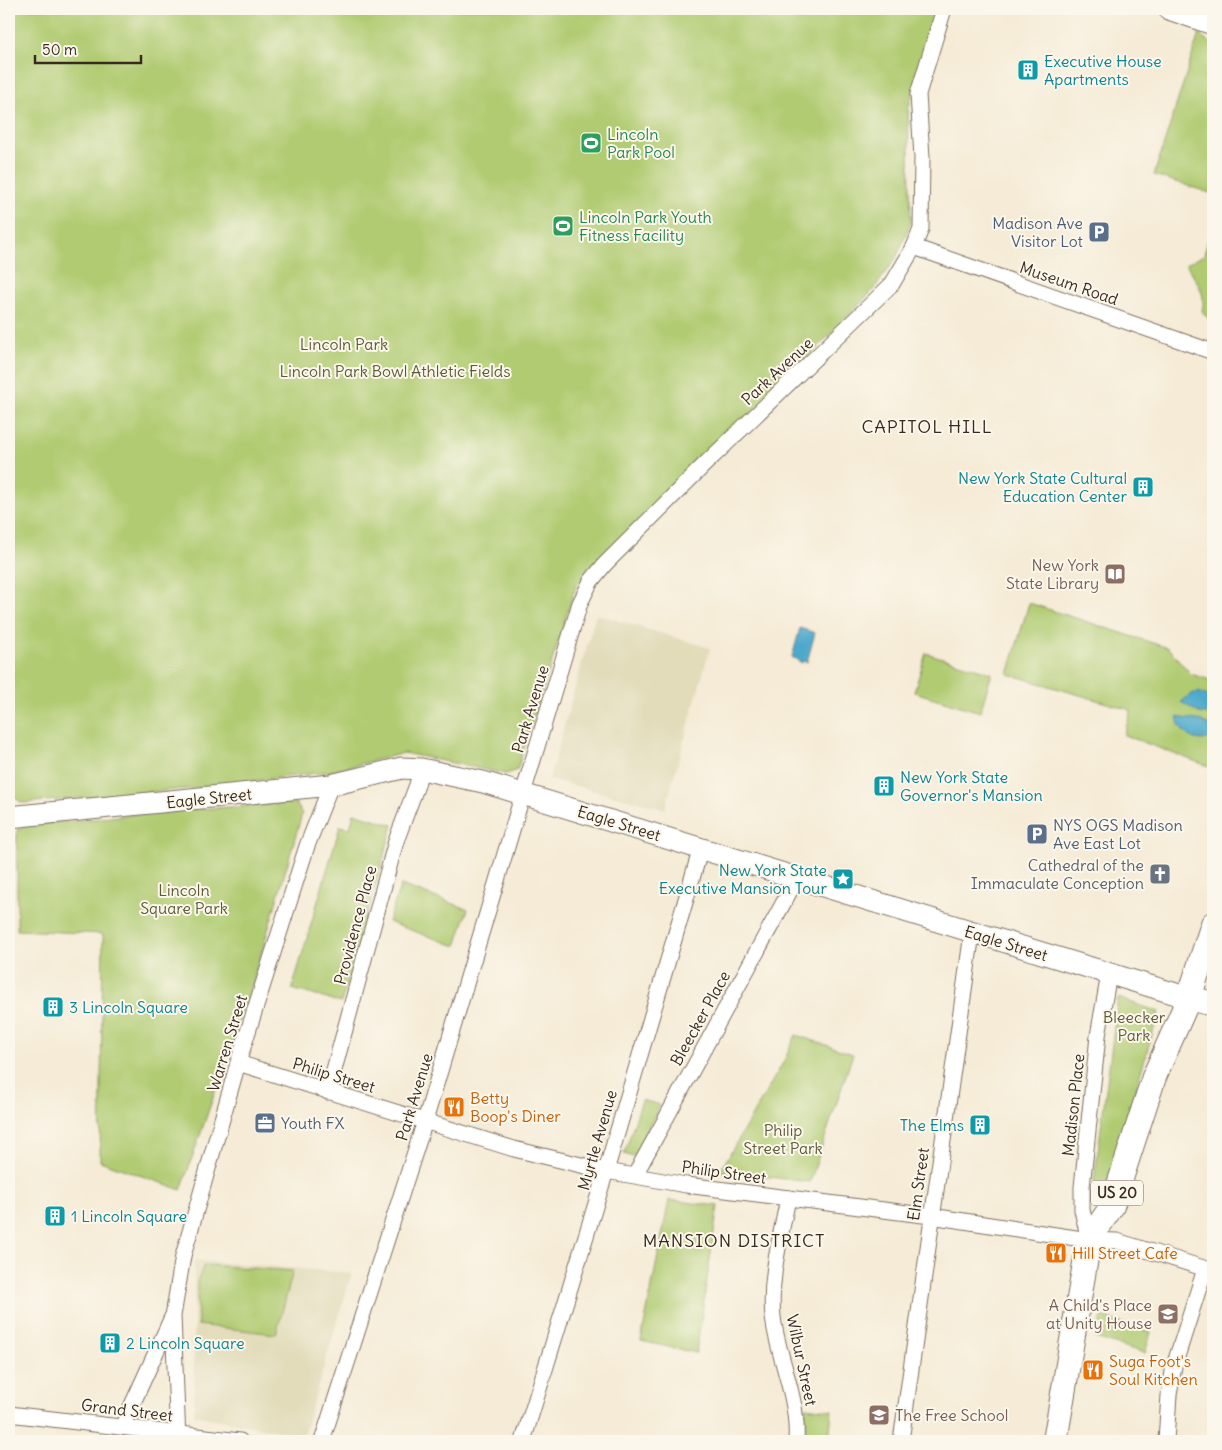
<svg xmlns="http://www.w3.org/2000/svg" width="1222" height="1450" viewBox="0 0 1222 1450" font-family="Delius,sans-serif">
<rect width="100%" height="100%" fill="#fbf7ec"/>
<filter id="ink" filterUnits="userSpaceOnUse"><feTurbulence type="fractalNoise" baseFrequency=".02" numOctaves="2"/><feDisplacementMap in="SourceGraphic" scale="10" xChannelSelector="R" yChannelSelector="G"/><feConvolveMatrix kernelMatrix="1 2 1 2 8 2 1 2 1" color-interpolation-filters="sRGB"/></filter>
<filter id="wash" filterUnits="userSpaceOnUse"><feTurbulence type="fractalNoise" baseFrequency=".0096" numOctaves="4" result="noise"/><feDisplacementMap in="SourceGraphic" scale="20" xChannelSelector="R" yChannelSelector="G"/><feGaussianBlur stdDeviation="1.12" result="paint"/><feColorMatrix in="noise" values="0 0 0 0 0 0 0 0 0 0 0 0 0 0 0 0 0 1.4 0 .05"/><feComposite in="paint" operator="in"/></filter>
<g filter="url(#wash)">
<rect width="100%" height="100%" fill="#f5ebd6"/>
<g fill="#e2dcba">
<path d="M596 614 710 648 665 809 549 779Z"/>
<path d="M194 1260 352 1273 303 1436 194 1415Z"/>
</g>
<g fill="#b0cb71" stroke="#767a48">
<path d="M9 9H936L908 110 911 222 896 258 874 289 832 333 576 586 517 770 506 774 404 753 333 771 197 788 22 803 9 793Z"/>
<path d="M1199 34 1213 45V194L1154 175Z"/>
<path d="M1213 220V324L1202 311C1207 291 1195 280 1186 264L1204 255Z"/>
<path d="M1029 603 1168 648 1191 674 1213 681V768L1124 735 1131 710 1008 674Z"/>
<path d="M926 653 992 673 980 712 914 692Z"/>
<path d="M296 803 302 814 252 985 181 1190 100 1161 103 934 17 930V830L25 826 165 811Z"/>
<path d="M354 813 393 825 341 1003 292 989 340 826 350 828Z"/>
<path d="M401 885 468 909 456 946 388 922Z"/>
<path d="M1118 998 1159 1012 1106 1188 1093 1189Z"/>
<path d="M796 1035 853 1054 810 1182 720 1171 784 1061Z"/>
<path d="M642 1100 660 1105 633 1157 624 1154Z"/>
<path d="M669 1200 718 1206 696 1353 641 1341Z"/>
<path d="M204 1265 293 1271 276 1334 198 1325 197 1283Z"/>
<path d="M1102 1317 1151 1332 1145 1353 1095 1338Z"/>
<path d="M805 1407 832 1410 829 1441H807Z"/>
</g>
<g fill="#4ea9cb" stroke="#446a74">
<path d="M800 628 815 633 807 662 803 661 802 663 792 657Z"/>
<path d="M1198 692 1213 698V715L1199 713 1181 702 1191 694Z"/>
<path d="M1177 717 1202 721 1213 728V737C1196 745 1180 735 1177 717Z"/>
</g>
</g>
<g filter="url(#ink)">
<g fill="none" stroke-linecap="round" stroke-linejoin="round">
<g stroke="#7c6e5e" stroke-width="17">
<g id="street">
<path d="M914 247 1213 352"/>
<path d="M238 1063 514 1149 606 1171 686 1185 931 1216 1089 1240 1117 1241 1213 1271"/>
<path d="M328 1092 396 841 417 785 421 769"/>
<path d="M635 1175 797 878"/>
<path d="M788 1198C781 1236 769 1278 773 1317 778 1359 799 1398 796 1441"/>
<path d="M1089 1240 1082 1210V1187L1098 1036 1109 974"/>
<path d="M9 1414 240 1441"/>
<path d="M122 1427 172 1317"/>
<path d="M178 1441 173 1316 183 1256 238 1063 307 846 331 785"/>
<path d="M322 1441 425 1121 580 603 591 581 605 564 703 466 892 284 914 247 921 229 922 157 918 94 944 9"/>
<path d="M523 1441 606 1171 701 848"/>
<path d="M901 1441 972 933"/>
<path d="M1166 1441 1169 1395 1174 1366 1205 1269"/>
</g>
</g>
<g stroke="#7c6e5e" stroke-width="23">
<g id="secondary">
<path d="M1169 9 1213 24"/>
<path d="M9 817 331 785 402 768 421 769 483 782 1189 998"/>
</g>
</g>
<g stroke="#7c6e5e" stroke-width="26">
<g id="primary">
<path d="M1189 998 1213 1004"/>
<path d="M1055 1441 1089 1240 1112 1206 1154 1077 1189 998 1213 924"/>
</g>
</g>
<use href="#street" stroke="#fff" stroke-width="15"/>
<use href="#secondary" stroke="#fff" stroke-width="21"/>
<use href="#primary" stroke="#fff" stroke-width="24"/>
</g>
</g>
<defs>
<g id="building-square" transform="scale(1.125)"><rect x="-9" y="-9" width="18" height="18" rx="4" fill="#0f9aa8" stroke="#fbf7ec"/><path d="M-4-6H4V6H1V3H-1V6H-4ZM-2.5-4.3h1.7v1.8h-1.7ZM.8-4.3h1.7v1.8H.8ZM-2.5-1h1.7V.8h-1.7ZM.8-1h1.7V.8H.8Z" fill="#fff"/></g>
<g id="stadium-square" transform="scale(1.125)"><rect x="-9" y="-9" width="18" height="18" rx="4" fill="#2e9e5b" stroke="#fbf7ec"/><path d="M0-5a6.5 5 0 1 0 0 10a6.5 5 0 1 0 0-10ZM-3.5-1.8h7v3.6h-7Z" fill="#fff"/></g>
<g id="parking-square" transform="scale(1.125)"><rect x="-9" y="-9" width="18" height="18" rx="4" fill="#5c6f8a" stroke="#fbf7ec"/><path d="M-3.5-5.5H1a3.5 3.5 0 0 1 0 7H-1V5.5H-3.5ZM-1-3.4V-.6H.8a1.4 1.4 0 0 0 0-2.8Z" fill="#fff"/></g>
<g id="library-square" transform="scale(1.125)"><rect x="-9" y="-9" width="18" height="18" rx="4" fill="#8d6e63" stroke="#fbf7ec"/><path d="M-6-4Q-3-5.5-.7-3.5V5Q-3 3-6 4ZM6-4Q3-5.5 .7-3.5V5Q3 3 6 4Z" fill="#fff"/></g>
<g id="church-square" transform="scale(1.125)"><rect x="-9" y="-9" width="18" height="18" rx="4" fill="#6b7280" stroke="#fbf7ec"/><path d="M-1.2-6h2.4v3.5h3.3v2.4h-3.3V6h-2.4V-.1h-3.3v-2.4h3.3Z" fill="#fff"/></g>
<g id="sight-square" transform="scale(1.125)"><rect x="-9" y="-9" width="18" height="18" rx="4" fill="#0f9aa8" stroke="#fbf7ec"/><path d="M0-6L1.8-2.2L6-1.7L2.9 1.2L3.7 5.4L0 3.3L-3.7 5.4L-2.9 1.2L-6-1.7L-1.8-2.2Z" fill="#fff"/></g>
<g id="restaurant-square" transform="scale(1.125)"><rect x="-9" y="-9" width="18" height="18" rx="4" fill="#e8710a" stroke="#fbf7ec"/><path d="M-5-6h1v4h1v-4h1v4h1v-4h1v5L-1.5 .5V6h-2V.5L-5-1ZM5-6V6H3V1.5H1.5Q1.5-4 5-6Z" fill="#fff"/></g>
<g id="office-square" transform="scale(1.125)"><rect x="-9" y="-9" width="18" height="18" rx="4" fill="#5c6f8a" stroke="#fbf7ec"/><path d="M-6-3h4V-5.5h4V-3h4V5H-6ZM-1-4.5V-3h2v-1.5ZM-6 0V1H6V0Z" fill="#fff"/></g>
<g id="school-square" transform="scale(1.125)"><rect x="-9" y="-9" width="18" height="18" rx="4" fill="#8d6e63" stroke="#fbf7ec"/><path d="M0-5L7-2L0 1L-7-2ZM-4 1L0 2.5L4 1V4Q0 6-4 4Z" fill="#fff"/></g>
</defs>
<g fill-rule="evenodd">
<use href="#building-square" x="1028" y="70"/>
<use href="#stadium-square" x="591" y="143"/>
<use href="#stadium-square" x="563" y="226"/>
<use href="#parking-square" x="1099" y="232"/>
<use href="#building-square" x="1143" y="487"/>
<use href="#library-square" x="1115" y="574"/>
<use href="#building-square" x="884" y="786"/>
<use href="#parking-square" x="1037" y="834"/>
<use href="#church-square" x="1160" y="874"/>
<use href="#sight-square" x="843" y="879"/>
<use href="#building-square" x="53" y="1007"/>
<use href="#restaurant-square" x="454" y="1107"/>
<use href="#office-square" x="265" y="1123"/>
<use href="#building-square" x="980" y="1125"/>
<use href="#building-square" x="55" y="1216"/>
<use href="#restaurant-square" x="1056" y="1253"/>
<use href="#school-square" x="1168" y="1314"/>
<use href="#building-square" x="110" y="1343"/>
<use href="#restaurant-square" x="1093" y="1370"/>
<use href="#school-square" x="879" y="1415"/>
</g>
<g text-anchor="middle" stroke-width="4" stroke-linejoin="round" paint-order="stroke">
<rect fill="#fbf7ec" stroke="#75685c" stroke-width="1" x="1091" y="1180.5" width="52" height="25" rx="4"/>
<g font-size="15" font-weight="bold" fill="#3b2a1e">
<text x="1117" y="1198">US 20</text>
</g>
<g font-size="16" fill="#0d838f" stroke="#fbf7ec" text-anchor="start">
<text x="1044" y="67">Executive House<tspan x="1044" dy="18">Apartments</tspan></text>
<text x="1127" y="484" text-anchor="end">New York State Cultural<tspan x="1127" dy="18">Education Center</tspan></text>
<text x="900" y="783">New York State<tspan x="900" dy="18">Governor's Mansion</tspan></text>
<text x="827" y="876" text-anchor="end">New York State<tspan x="827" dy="18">Executive Mansion Tour</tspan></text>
<text x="69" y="1013">3 Lincoln Square</text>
<text x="964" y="1131" text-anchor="end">The Elms</text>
<text x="71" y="1222">1 Lincoln Square</text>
<text x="126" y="1349">2 Lincoln Square</text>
</g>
<g font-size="16" fill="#27864d" stroke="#fbf7ec" text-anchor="start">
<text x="607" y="140">Lincoln<tspan x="607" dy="18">Park Pool</tspan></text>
<text x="579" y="223">Lincoln Park Youth<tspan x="579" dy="18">Fitness Facility</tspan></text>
</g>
<g font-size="16" fill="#4e5e75" stroke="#fbf7ec" text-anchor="start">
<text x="1083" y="229" text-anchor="end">Madison Ave<tspan x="1083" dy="18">Visitor Lot</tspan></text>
<text x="1053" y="831">NYS OGS Madison<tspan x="1053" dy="18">Ave East Lot</tspan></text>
<text x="281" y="1129">Youth FX</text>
</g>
<g font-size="16" fill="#3b2a1e" stroke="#fbf7ec">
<text transform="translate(1069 283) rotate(19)" y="6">Museum Road</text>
<text transform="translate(777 371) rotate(-43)" y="6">Park Avenue</text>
<text transform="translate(530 709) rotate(-73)" y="6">Park Avenue</text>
<text transform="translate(209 798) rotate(-6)" y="6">Eagle Street</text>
<text transform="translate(619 823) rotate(17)" y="6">Eagle Street</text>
<text transform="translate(355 925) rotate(-75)" y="6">Providence Place</text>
<text transform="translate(1006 943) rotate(17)" y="6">Eagle Street</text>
<text transform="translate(700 1018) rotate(-61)" y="6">Bleecker Place</text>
<text transform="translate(227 1043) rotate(-73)" y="6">Warren Street</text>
<text transform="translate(334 1075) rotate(17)" y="6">Philip Street</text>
<text transform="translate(414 1097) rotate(-73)" y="6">Park Avenue</text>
<text transform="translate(1073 1105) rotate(-84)" y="6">Madison Place</text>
<text transform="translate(597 1140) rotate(-74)" y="6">Myrtle Avenue</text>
<text transform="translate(724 1172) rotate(8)" y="6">Philip Street</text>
<text transform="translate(918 1184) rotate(-82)" y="6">Elm Street</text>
<text transform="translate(802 1360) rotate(78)" y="6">Wilbur Street</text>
<text transform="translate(127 1410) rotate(7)" y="6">Grand Street</text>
</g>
<g font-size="16" fill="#5e5a37" stroke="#fbf7ec">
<text x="344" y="350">Lincoln Park</text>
<text x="395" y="377">Lincoln Park Bowl Athletic Fields</text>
<text x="184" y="896">Lincoln<tspan x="184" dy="18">Square Park</tspan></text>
<text x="1134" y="1023">Bleecker<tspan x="1134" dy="18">Park</tspan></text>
<text x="783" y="1136">Philip<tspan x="783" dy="18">Street Park</tspan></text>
</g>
<g font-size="16" fill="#785e54" stroke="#fbf7ec" text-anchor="end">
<text x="1099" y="571">New York<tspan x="1099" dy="18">State Library</tspan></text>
<text x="1152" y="1311">A Child's Place<tspan x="1152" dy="18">at Unity House</tspan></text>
<text x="895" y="1421" text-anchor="start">The Free School</text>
</g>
<g font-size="16" fill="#5b616d" stroke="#fbf7ec" text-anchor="end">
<text x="1144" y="871">Cathedral of the<tspan x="1144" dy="18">Immaculate Conception</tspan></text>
</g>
<g font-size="16" fill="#c56008" stroke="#fbf7ec" text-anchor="start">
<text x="470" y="1104">Betty<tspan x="470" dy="18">Boop's Diner</tspan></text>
<text x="1072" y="1259">Hill Street Cafe</text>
<text x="1109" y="1367">Suga Foot's<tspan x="1109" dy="18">Soul Kitchen</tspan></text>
</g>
<g font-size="18" letter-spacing="1" fill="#3b2a1e" stroke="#fbf7ec">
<text x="927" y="433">CAPITOL HILL</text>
<text x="734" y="1247">MANSION DISTRICT</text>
</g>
</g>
<rect width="1222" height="1450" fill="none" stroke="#fbf7ec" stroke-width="30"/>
<path d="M35 55v8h106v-8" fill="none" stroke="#3b2a1e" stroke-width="2.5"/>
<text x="42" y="55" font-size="15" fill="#3b2a1e" stroke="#fbf7ec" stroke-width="4" paint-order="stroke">50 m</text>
</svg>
